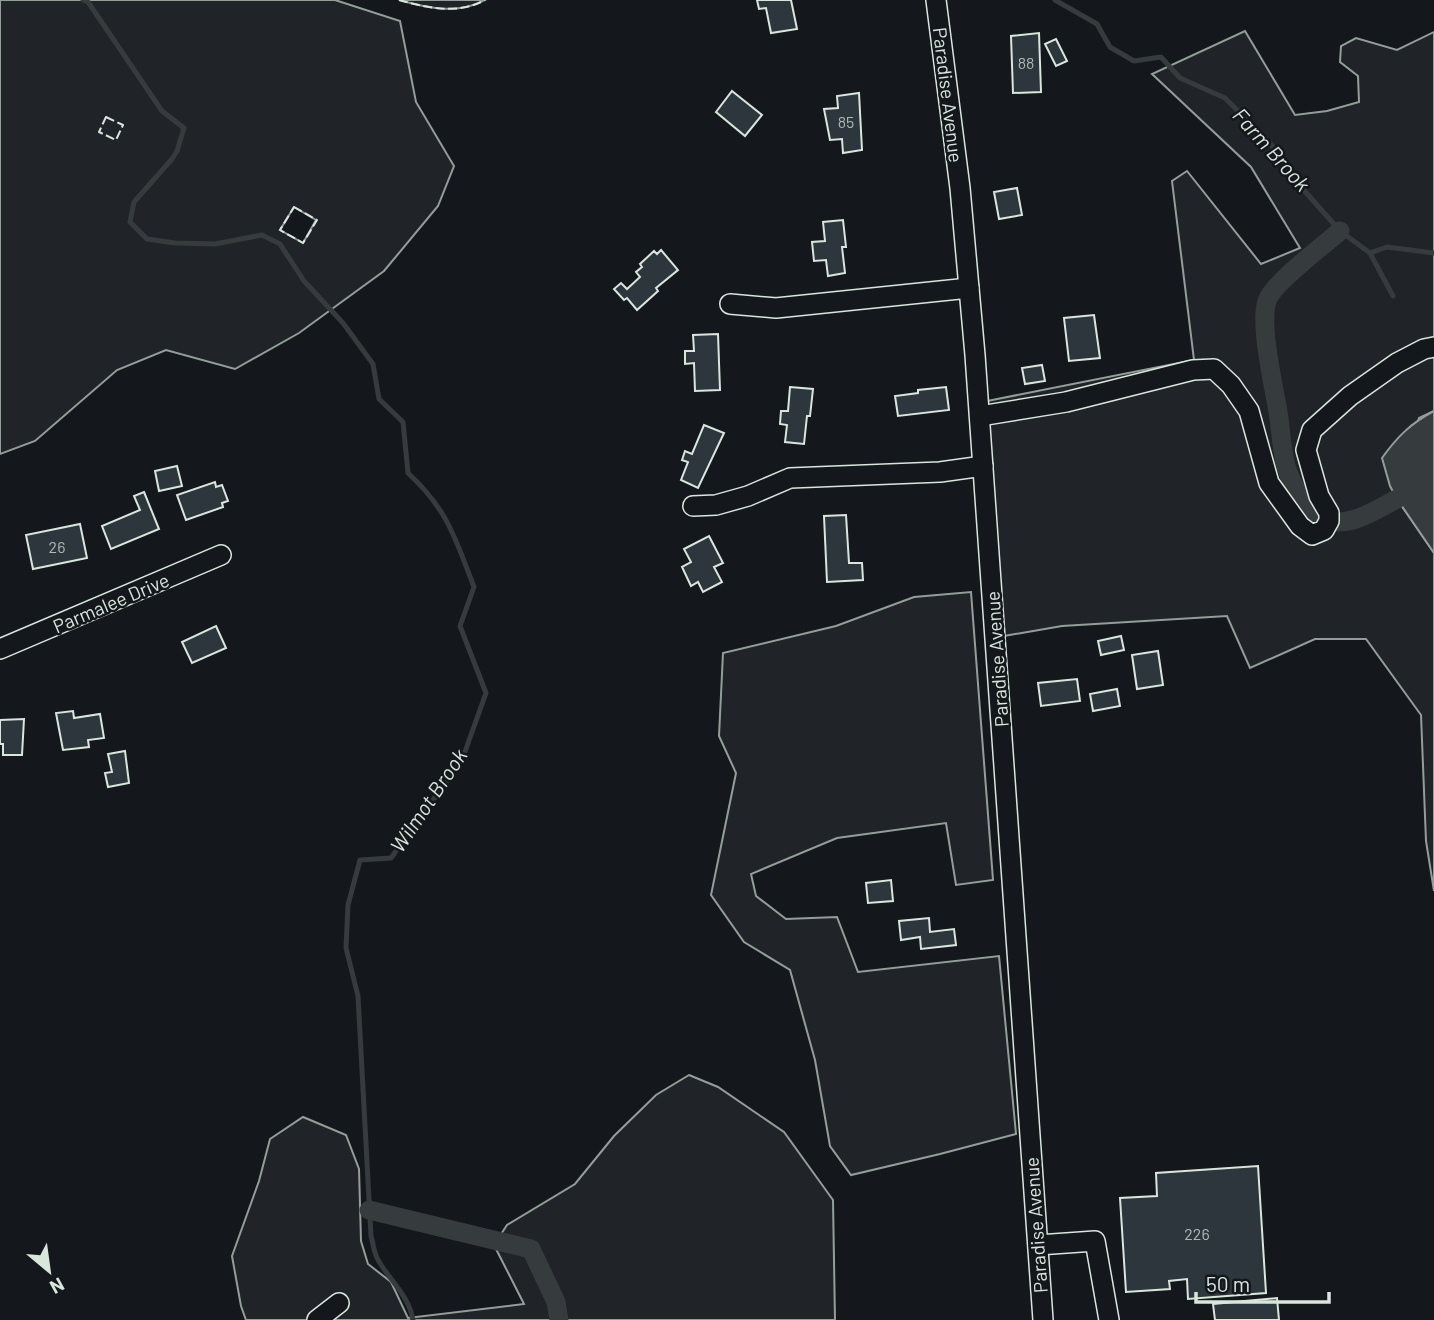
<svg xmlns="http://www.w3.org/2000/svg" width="1434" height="1320" viewBox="0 0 1434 1320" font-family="Barlow,sans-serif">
<rect width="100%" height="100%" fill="#14181c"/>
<g fill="#202428" stroke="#939e99" stroke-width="2" fill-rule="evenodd">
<path d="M0 0H335L400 21 416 102 454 166 438 206 384 271 299 333 235 369 166 350 117 370 35 441 0 454ZM294 207 316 220 303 243 280 230Z"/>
<path d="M399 0H485C458 15 427 8 399 0Z"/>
<path d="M1245 31 1295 115 1327 111 1359 102 1358 76 1340 62 1341 46 1356 38 1397 50 1434 32V411L1419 418 1397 499 1434 553V891L1426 841 1421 715 1366 639H1315L1250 668 1227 616 1062 626 1004 636 987 401 1194 360 1172 181 1187 171 1261 264 1300 248 1251 167 1152 74Z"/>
<path d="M971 592 993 880 956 885 946 823 837 838 751 874 756 896 786 919 837 917 858 972 999 956 1016 1134 940 1154 851 1175 830 1146 815 1060 790 970 744 942 711 895 736 773 719 736 723 653 836 626 914 597Z"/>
<path d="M689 1075 718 1087 784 1132 833 1200 835 1320H246L241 1306 232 1256 259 1181 270 1139 303 1117 346 1135 359 1169 361 1241 368 1264 391 1282 408 1318 524 1304 494 1245 507 1225 575 1184 614 1136 656 1095Z"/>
</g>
<path fill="#363b3e" stroke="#939e99" stroke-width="2" d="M1434 411V553L1397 499 1390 486 1382 458C1397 437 1411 423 1434 411Z"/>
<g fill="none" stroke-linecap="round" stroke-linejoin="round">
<g stroke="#363b3e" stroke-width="5">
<path d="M83 0 88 2 162 111 184 128 177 151 172 159 134 202 130 222 147 239 175 243 215 244 262 235 280 244 304 281 343 323 373 364 379 399 403 422 408 473C448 510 455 538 474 587L460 626 486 693 462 760 391 858 360 860 348 905 346 948 358 996 371 1236C373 1243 374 1252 377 1258 388 1279 409 1295 413 1320"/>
<path d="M1055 0 1097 24 1110 47 1134 61 1161 57 1180 78 1225 98 1269 142 1302 188 1340 231 1370 253 1393 296"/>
<path d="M1370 253 1387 247 1434 253"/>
</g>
<g stroke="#363b3e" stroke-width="19">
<path d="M1340 231C1324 245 1272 284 1267 301 1259 327 1275 390 1279 418 1281 434 1282 451 1286 466 1292 486 1307 512 1327 520 1350 528 1377 509 1397 499"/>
<path d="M369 1210 531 1249 556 1302 559 1320"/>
</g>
</g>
<g fill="#2c363c" stroke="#d8e6dc" stroke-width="2">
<path d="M757 0H791L797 29 771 33 766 8 759 9Z"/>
<path d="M1039 33 1041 92 1013 93 1011 36Z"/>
<path d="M1056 39 1067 61 1056 66 1045 44Z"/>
<path d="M732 91 762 115 745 136 716 112Z"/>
<path d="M859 93 862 150 843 153 842 139 830 140 824 109 838 108 837 96Z"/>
<path d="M1017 188 1022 215 999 219 994 192Z"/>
<path d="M843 220 846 247H842L845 273 828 276 826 260 814 261 812 242 825 241 823 222Z"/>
<path d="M661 250 678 270 656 288 658 291 637 310 627 298 624 300 614 289 621 283 627 289 640 277 636 272 642 267 640 264 654 251 657 254Z"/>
<path d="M1094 315 1100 358 1069 361 1064 318Z"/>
<path d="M718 334 720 390 695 391 694 363 685 364V351H694L693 335Z"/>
<path d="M1042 365 1045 381 1025 384 1022 368Z"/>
<path d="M790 387 813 389 810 416H807L804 444 785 442 787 425 780 424 781 411H788Z"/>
<path d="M946 387 949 410 898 416 895 396 918 393V390Z"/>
<path d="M704 425 724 433 698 488 681 480 688 462 682 460 685 451 692 454Z"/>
<path d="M177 466 182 486 159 491 155 471Z"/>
<path d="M215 482 216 487 222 485 228 501 222 503 223 507 186 520 177 495Z"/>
<path d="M144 492 159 529 111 549 102 526 140 510 134 496Z"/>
<path d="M846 515 849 563H862L863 580 827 582 824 516Z"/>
<path d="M80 524 87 558 33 569 26 535Z"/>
<path d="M709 536 723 563 714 567 722 582 703 592 698 582 691 586 682 567 691 562 684 549Z"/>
<path d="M216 626 226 648 192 663 182 642Z"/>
<path d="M1121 636 1124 650 1101 655 1098 641Z"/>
<path d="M1158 651 1163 685 1137 689 1132 655Z"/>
<path d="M1077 679 1080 701 1041 706 1038 683Z"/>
<path d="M1117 689 1120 706 1093 711 1090 694Z"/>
<path d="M73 711 74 718 100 714 104 738 88 740 89 747 63 750 56 713Z"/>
<path d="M24 719 22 755H3V744H0V720Z"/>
<path d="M125 751 129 783 108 787 105 773 112 772 108 754Z"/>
<path d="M891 880 893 901 868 903 866 883Z"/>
<path d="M929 918 930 932 954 929 956 945 921 949 920 937 901 940 899 921Z"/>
<path d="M1258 1166 1266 1293 1188 1299 1187 1279 1169 1281 1170 1289 1126 1292 1120 1198 1157 1196 1156 1173Z"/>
<path d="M1277 1298 1279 1320H1215L1213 1304Z"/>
</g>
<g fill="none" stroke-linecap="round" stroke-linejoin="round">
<g stroke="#d8e6dc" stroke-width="22">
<g id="minor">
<path d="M936 0 960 188 975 355 1043 1320"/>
<path d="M730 304 776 308 969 288"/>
<path d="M980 416 1066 402 1193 370 1214 369 1231 385 1249 411 1269 483 1300 526 1312 535 1324 530 1329 521V513L1319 496 1306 450 1312 430 1350 396 1397 363 1424 349 1434 347"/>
<path d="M693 506 716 505 748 496 790 478 940 472 983 466"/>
<path d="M0 649 221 555"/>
<path d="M1038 1245 1095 1241 1109 1320"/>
<path d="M317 1320 339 1303"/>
</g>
</g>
<use href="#minor" stroke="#14181c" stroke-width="19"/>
<g stroke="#d8e6dc" stroke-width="2" stroke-dasharray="9 3.5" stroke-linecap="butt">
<path d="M399 0C427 8 458 15 485 0"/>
<path d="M106 117 123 125 116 140 99 132Z"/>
<path d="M294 207 317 220 303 243 280 230Z"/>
</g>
</g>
<g text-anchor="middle" stroke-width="5" stroke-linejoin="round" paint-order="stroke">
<g font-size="16" fill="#adbab4">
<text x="1026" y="69">88</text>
<text x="846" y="128">85</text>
<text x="57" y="553">26</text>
<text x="1197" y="1240">226</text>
</g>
<g font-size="19" fill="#d8e6dc" stroke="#14181c">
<text transform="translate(948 95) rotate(83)" y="7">Paradise Avenue</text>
<text transform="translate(111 603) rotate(-23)" y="7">Parmalee Drive</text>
<text transform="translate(997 659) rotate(-94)" y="7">Paradise Avenue</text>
<text transform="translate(1036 1225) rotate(-94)" y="7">Paradise Avenue</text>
</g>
<g font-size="21" font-style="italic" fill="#d8e6dc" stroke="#14181c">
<text transform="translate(1271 150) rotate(48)" y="7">Farm Brook</text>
<text transform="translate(429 801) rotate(-56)" y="7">Wilmot Brook</text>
</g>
</g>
<g transform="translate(49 1271) rotate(151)" stroke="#14181c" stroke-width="5" paint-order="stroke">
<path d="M0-5L12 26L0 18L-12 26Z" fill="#d8e6dc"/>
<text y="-10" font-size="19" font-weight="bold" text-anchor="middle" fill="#d8e6dc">N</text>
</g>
<path d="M1196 1292v10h133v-10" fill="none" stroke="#d8e6dc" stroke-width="3.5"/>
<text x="1206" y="1292" font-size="21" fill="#d8e6dc" stroke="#14181c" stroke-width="5" paint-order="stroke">50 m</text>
</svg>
